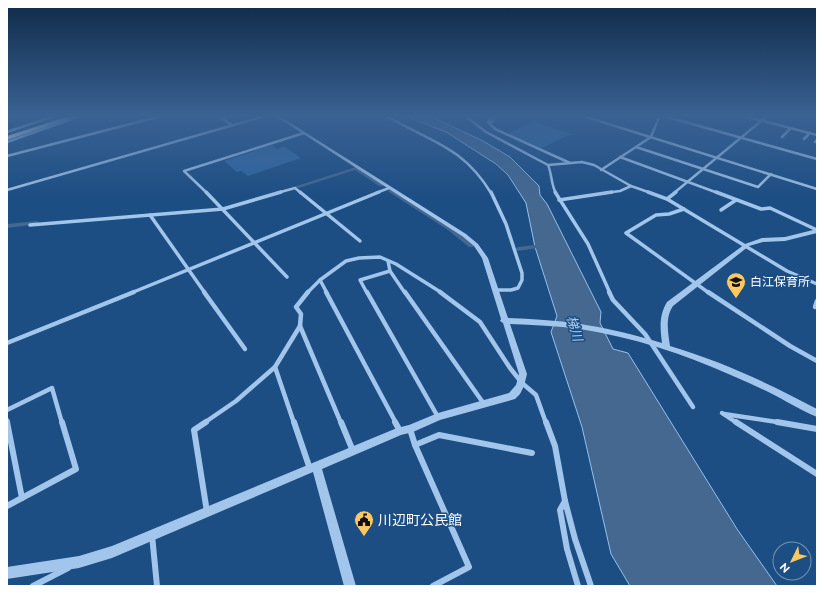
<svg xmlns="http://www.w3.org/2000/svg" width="824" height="593" viewBox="0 0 824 593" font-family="Raleway,'Noto Sans JP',sans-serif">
<rect width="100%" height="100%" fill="#1c4d83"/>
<g fill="#2f67a2">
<path d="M534 121 571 134 542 148 507 134Z"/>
<path d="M272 145 277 149 284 146 301 158 248 176 241 171 237 172 224 161Z"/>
</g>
<path fill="#446890" stroke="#95c1ed" d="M407 117H432L483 141 510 157 539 186 540 195 547 204 601 312 600 323 613 349 628 353 737 529 777 586H630L611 554 582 427 551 332 557 316 535 247 526 203 508 175 496 164 446 132Z"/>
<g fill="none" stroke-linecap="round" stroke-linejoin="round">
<g fill="#446890" fill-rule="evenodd">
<path d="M356 167 383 184V186H379L355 170 289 191H285L284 190Z"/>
<path d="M391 189 452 228 473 245 474 246 473 247H469L448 230 389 192 388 191Z"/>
<path d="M37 221 40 223 39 224 7 228V224Z"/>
<path d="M543 244 546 246 545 247 518 251 515 249 518 247Z"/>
</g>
<g stroke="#a2c5eb" stroke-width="2.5">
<path d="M220 117 232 125"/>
<path d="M388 117C432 142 463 147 491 193"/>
<path d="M467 117 486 132 548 165C552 174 551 185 556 193"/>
<path d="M491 117 488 122 495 129 570 163"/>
<path d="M586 117 817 189"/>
<path d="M667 117 817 159"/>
<path d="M748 117 817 135"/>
<path d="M489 123 492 122 495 117"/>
<path d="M7 132 51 117"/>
<path d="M782 137 791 128"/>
<path d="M804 139 810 133"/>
<path d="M7 142 77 117"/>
<path d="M815 142 817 140"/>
<path d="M636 147 758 187 771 174"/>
<path d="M7 156 157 117"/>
<path d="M620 157 718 193"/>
<path d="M548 165 582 162 594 165 631 186 651 193"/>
<path d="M601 170 651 137 659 117"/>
<path d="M7 190 261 117"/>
<path d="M207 193 184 171 304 133"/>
<path d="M277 193 295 188 301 193"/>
<path d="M376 193 389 188"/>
<path d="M605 193 620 191 631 186"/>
<path d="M674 193 766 117"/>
</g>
<g stroke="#a2c5eb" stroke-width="3.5">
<path d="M206 192 287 277"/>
<path d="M300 192 360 241"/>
<path d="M491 192 506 224 522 273V280L518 288 511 290H495"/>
<path d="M555 192 588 244 610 293"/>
<path d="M648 192 667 199 787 271 817 284"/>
<path d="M716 192 761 209 770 208 817 230"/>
<path d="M667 199 676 192"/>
<path d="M559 200 612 192"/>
<path d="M684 209 669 214 656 215 626 233 709 293"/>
<path d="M721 210 736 200"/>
<path d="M150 215 205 293"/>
<path d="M30 225 223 209 281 192"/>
<path d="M388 261 390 271 405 293"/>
<path d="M320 280 327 293"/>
<path d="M131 293 379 192"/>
<path d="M307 293 320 280 346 261 359 258 380 257 396 264 442 293"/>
<path d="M367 293 360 280 390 271"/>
</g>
<g stroke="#a2c5eb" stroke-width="4.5">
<path d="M204 292 245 349"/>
<path d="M326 292 396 423"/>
<path d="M367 292 438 417"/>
<path d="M405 292 484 404"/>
<path d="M440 292 480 322 510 368 522 383 536 395 546 423"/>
<path d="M609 292 613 300 645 334 693 407"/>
<path d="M708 292 790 346 817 361"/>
<path d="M815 307 817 301"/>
<path d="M300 326 341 423"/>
<path d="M7 343 134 292"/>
<path d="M275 367 294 423"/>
<path d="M7 410 52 388 62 423"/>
<path d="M722 413 737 423"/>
<path d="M724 414 784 423"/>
<path d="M7 420 8 423"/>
<path d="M204 423 236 401 275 367 300 326 301 314 296 307 308 292"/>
</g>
<g stroke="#a2c5eb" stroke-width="6">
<path d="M7 422 22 498"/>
<path d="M206 422 194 430 207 512"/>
<path d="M294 422 310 469"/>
<path d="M341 422 353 451"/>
<path d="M395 422 400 431"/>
<path d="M546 422 555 446 565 501 575 539 591 586"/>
<path d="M736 422 817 474"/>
<path d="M777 422 817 429"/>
<path d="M410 429 415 445 469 567 433 586"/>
<path d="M415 445 439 435 532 453"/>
<path d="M565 501 560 510 567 549 578 586"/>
<path d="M7 506 76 469 62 422"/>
<path d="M152 535 157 586"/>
<path d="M33 586 68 568"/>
</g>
<path fill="#a2c5eb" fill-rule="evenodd" d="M277 117H281L466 234 478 244 488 258 508 318C532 319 556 320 580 324 608 328 635 335 662 343 660 328 659 315 667 302L745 244 762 238 785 237 817 229V233L785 241 763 242 749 246 673 306C665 318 668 332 670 346 721 361 770 384 817 409V417C807 413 797 407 787 402 770 392 751 384 733 376 684 354 632 337 580 329 557 326 533 325 510 324L527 374 524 386 520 394 515 399 440 420 413 432 401 435 322 469 356 586H344L313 472 112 558 79 568 7 579V567L79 556 112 546 397 428 409 425 438 413 509 393 516 385 519 374 503 323 500 321 501 319 482 258 474 246 462 236Z"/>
<path fill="#f2f8fe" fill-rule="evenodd" d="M66 117H74L7 140V136Z"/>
</g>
<linearGradient id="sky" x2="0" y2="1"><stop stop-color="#0f2a48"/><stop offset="0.58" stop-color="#3a6293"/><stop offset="1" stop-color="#3a6293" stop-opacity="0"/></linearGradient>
<rect width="824" height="200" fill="url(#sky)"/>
<defs>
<g id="school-pin" transform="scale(1)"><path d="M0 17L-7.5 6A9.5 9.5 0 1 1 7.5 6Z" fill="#fbc85f" stroke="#1c4d83"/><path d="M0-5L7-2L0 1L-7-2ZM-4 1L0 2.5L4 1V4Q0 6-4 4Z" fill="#111"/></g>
<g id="civic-pin" transform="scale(1)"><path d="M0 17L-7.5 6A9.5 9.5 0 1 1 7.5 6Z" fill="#fbc85f" stroke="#1c4d83"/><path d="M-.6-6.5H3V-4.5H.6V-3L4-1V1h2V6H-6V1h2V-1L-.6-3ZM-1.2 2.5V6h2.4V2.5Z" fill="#111"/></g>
</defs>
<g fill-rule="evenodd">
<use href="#school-pin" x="736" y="282"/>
<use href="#civic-pin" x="364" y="520"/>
</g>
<g text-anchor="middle" stroke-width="3" stroke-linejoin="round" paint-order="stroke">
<g font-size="12" fill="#fff" stroke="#1c4d83" text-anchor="start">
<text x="750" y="286">白江保育所</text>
</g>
<g font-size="13" font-style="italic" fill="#adcff2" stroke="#1c4d83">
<text transform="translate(575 328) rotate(74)" y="5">梯川</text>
</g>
<g font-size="14" fill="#fff" stroke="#1c4d83" text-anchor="start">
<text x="378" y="525">川辺町公民館</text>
</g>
</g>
<rect width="824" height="593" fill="none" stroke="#ffffff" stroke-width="16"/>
<g transform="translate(792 561) rotate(227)"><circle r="19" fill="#1c4d83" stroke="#7794b5"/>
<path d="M0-3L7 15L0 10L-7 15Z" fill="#fbc85f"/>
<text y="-6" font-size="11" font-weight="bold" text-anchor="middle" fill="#ffffff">N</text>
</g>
</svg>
